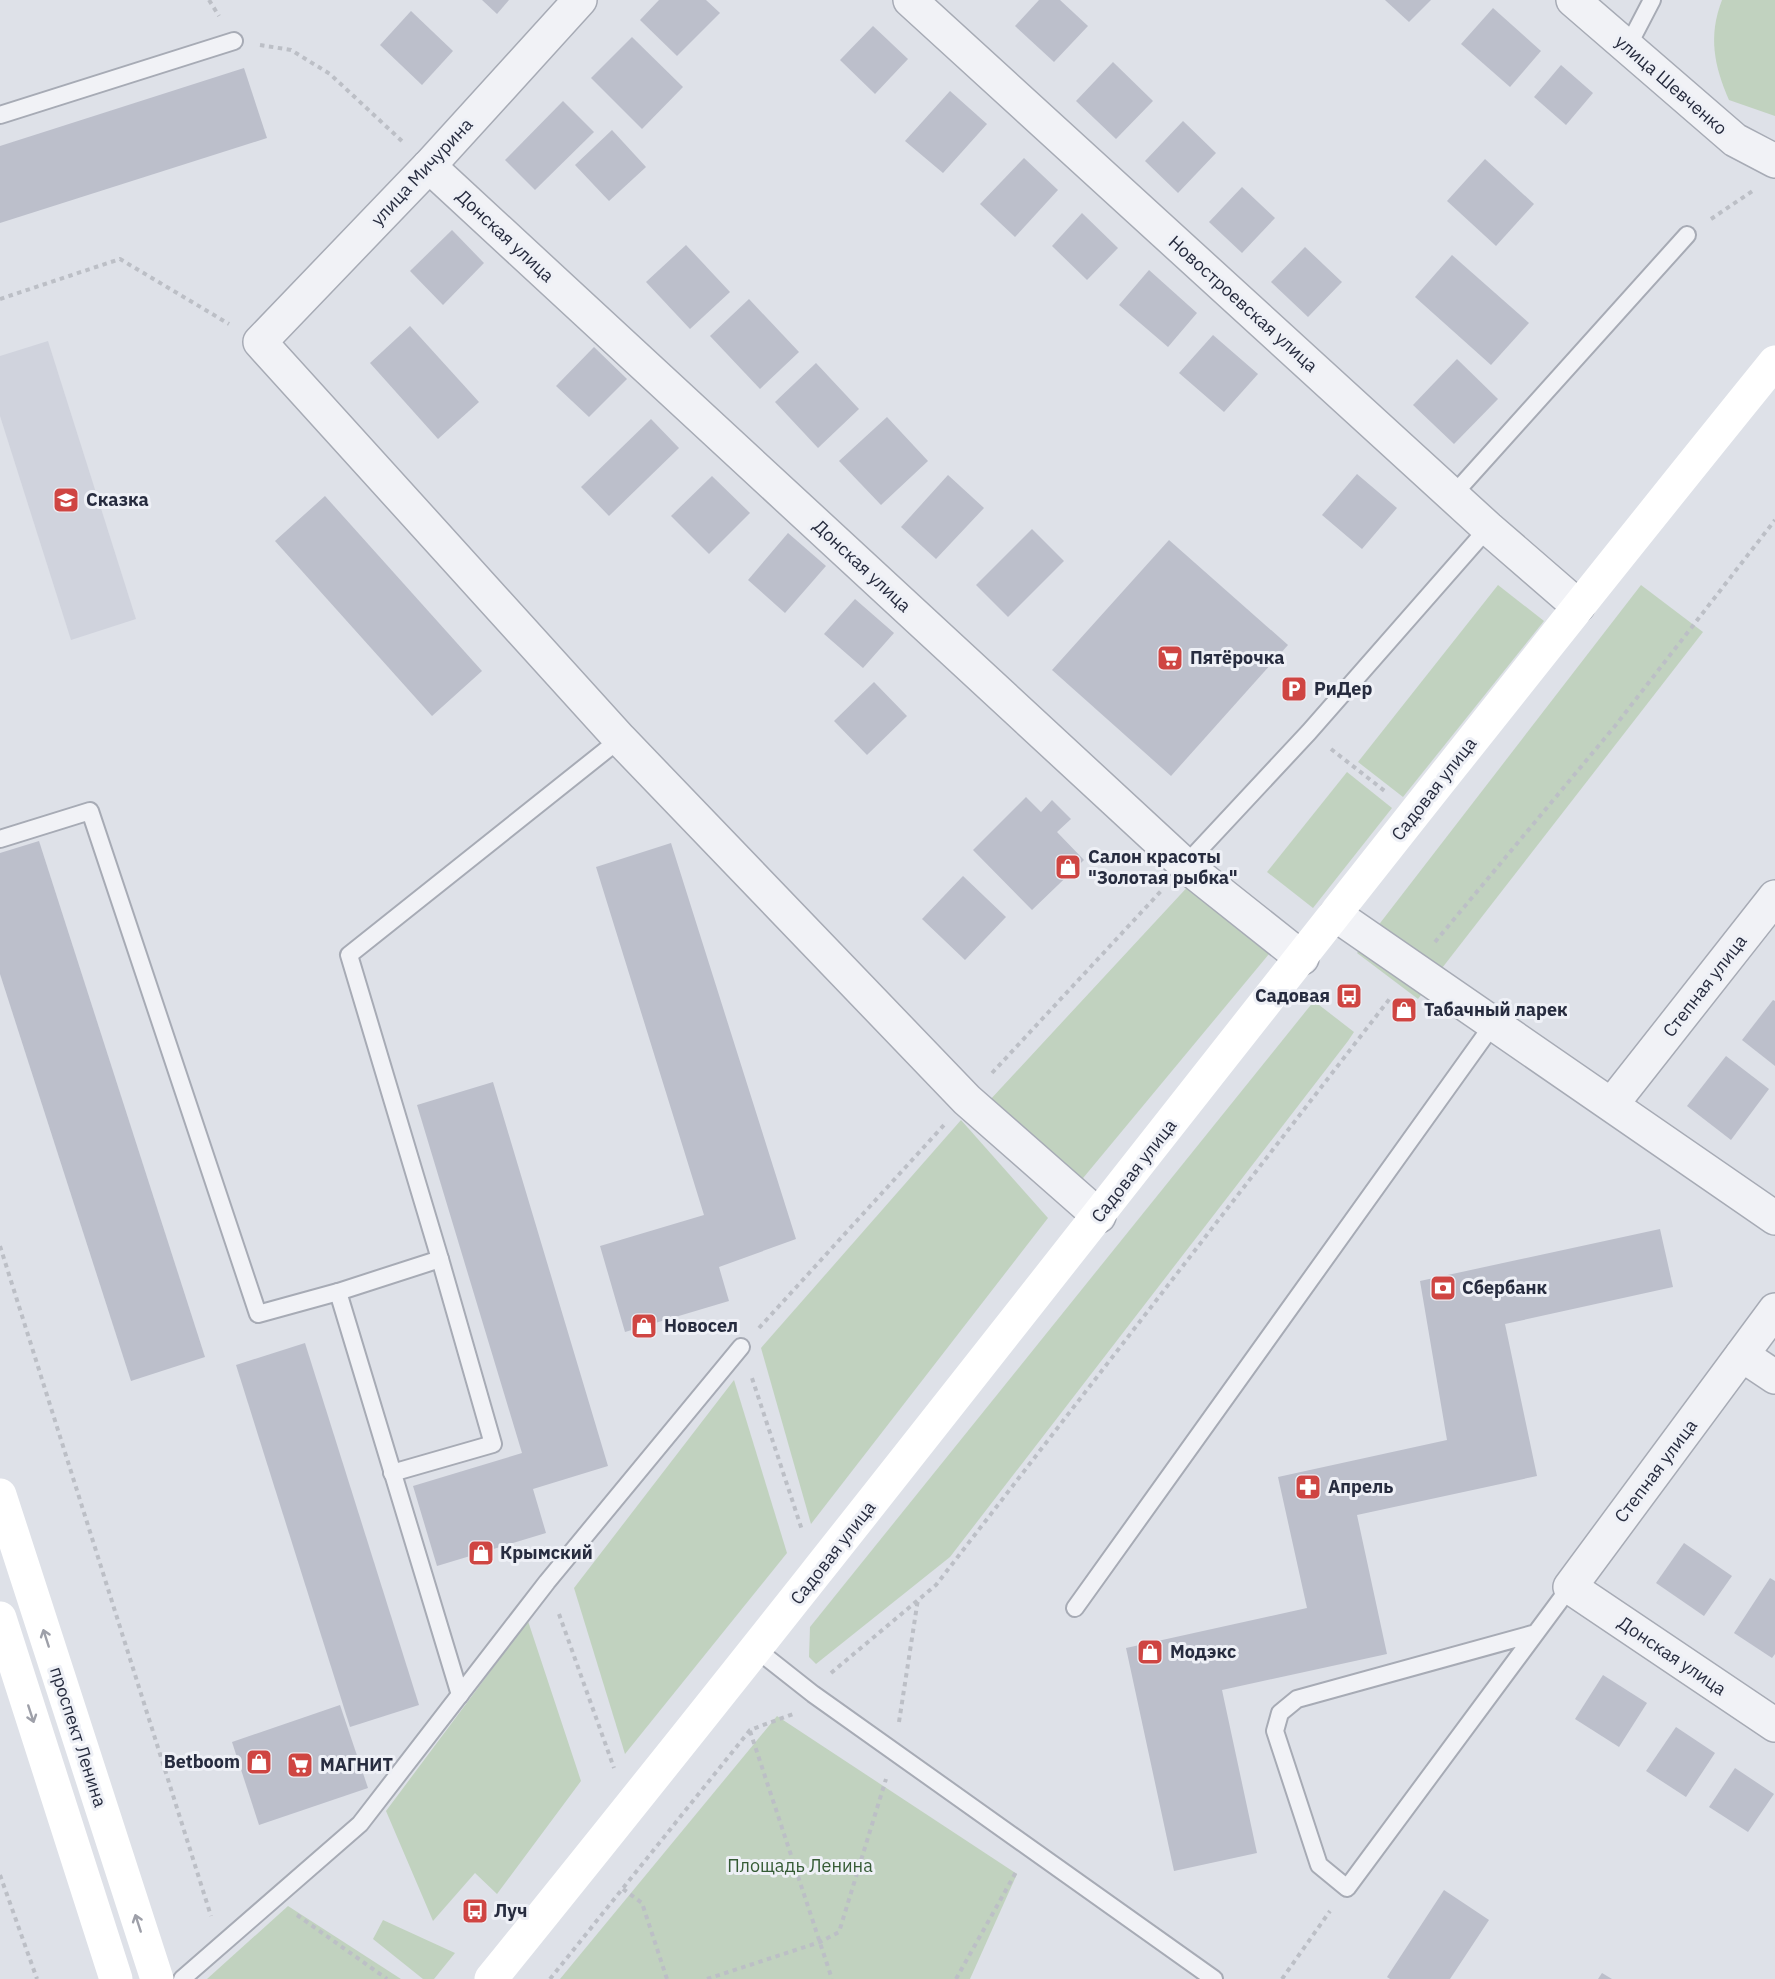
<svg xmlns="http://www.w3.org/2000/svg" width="1775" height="1979" viewBox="0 0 1775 1979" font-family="'IBM Plex Sans',sans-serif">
<rect width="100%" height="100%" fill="#dee1e8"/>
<path fill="#d0d3dd" d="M48 341 136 619 71 640 0 416V356Z"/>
<g fill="#c1d2bf">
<path d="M1722 0H1775V116L1729 100C1714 66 1708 36 1722 0Z"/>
<path d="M1498 585 1544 621 1403 797 1358 762Z"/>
<path d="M1641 585 1703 632 1418 999 1357 953Z"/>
<path d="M1347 772 1392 808 1313 908 1267 872Z"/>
<path d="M1193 881 1269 954 1074 1189 989 1101Z"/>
<path d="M1314 1001 1354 1032 1348 1041 950 1557 816 1664 809 1657 810 1627Z"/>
<path d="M961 1120 1048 1218 811 1524 761 1348Z"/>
<path d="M734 1380 787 1553 625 1754 574 1588Z"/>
<path d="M528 1621 581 1781 497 1894 475 1873 433 1921 386 1811Z"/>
<path d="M777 1716 1017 1874 970 1979H560Z"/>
<path d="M288 1906 401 1979H207Z"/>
<path d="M383 1920 455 1953 434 1979H423L373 1939Z"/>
</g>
<g fill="#bcbfcb">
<path d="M482 0H509L497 14Z"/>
<path d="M659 0H706L720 13 677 56 640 20Z"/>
<path d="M1039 0H1060L1088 26 1054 62 1015 26Z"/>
<path d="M1385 0H1431L1409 22Z"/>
<path d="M1493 8 1541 51 1510 87 1461 44Z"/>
<path d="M411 11 453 51 422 85 380 45Z"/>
<path d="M873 26 908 59 875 94 840 60Z"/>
<path d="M632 37 683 87 642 129 591 78Z"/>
<path d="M1113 62 1153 101 1116 139 1076 101Z"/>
<path d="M1561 65 1593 93 1566 125 1534 97Z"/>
<path d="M244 68 267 138 0 223V146Z"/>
<path d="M950 91 987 124 943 173 905 141Z"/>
<path d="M563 101 594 132 535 190 505 160Z"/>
<path d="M1183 121 1216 153 1178 193 1145 161Z"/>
<path d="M612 130 646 167 609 201 575 165Z"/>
<path d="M1024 158 1058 190 1015 237 980 204Z"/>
<path d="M1485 159 1534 204 1496 246 1447 201Z"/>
<path d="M1242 187 1275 218 1242 253 1209 222Z"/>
<path d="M1082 213 1118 248 1087 280 1052 246Z"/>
<path d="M452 230 484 263 443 305 410 271Z"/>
<path d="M686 245 730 292 690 329 646 282Z"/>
<path d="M1305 247 1342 282 1308 317 1271 282Z"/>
<path d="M1452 255 1529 323 1491 365 1415 297Z"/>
<path d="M1149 270 1197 313 1168 347 1119 305Z"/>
<path d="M749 299 799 352 760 389 710 336Z"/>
<path d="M410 326 479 402 438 439 370 363Z"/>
<path d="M1213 335 1258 374 1224 412 1179 373Z"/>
<path d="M594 347 627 379 589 417 556 386Z"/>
<path d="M1457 359 1498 399 1454 444 1413 405Z"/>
<path d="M816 363 859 409 818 448 775 402Z"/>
<path d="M887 417 928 461 881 505 839 461Z"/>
<path d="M651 419 679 448 609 516 581 487Z"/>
<path d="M1357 474 1397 508 1362 549 1322 515Z"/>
<path d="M948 475 984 508 936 559 901 527Z"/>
<path d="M712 476 750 513 709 554 671 516Z"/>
<path d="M325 496 482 671 432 716 275 541Z"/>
<path d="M1032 529 1064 561 1008 617 976 585Z"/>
<path d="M788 533 826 566 785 613 748 580Z"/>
<path d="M1169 540 1288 645 1171 776 1052 670Z"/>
<path d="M855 599 894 633 863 668 824 634Z"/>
<path d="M874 682 907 716 867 755 834 721Z"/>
<path d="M1026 797 1041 812 1052 800 1071 819 1057 832 1084 860 1032 910 973 850Z"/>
<path d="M39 841 205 1357 131 1381 0 974V853Z"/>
<path d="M671 843 796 1239 719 1267 729 1301 625 1332 600 1246 704 1215 596 867Z"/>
<path d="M963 876 1006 917 965 960 922 919Z"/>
<path d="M1773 1000 1775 1001V1066L1742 1040Z"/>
<path d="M1726 1056 1769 1089 1731 1140 1687 1106Z"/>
<path d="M493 1082 608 1466 533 1489 546 1533 437 1566 413 1486 522 1453 417 1105Z"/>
<path d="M1660 1229 1673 1287 1505 1324 1537 1476 1357 1515 1387 1654 1222 1690 1257 1853 1174 1871 1126 1648 1307 1608 1278 1477 1447 1440 1420 1281Z"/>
<path d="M305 1343 419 1705 350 1727 236 1365Z"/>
<path d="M1684 1543 1732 1576 1704 1616 1656 1583Z"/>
<path d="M1770 1578 1775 1581V1654L1772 1658 1734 1633Z"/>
<path d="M1603 1675 1647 1703 1619 1747 1575 1719Z"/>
<path d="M340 1705 368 1788 259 1825 232 1742Z"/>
<path d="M1676 1727 1715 1753 1686 1797 1646 1771Z"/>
<path d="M1735 1768 1774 1794 1748 1832 1709 1807Z"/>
<path d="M1444 1890 1489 1920 1450 1979H1390L1387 1977Z"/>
<path d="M1602 1973 1612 1979H1598Z"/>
</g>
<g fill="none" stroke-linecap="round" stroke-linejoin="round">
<g stroke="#a7abb5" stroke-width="20">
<g id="lane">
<path d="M1627 48 1652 0"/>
<path d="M0 115 234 41"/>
<path d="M1453 495 1687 235"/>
<path d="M0 839 90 811 258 1314 338 1292"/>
<path d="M1185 865 1309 732 1488 528"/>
<path d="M392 1473 493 1444 440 1259"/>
<path d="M1075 1608 1494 1023"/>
<path d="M1536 1633 1297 1699 1280 1713 1275 1731 1319 1865 1347 1888 1570 1587"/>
<path d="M756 1649 813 1694 1214 1979"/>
<path d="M460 1695 338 1292 440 1259 349 955 620 739"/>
<path d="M182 1979 360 1824 547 1582 741 1347"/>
</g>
</g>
<g stroke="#a7abb5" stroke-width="36">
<g id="street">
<path d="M580 0 429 166 260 342 620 739 967 1100 1099 1216"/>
<path d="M910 0 1488 528 1578 606"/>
<path d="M1573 0 1735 140 1775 161"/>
<path d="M429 166 1185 865 1302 958"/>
<path d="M1336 915 1775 1218"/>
<path d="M1612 1104 1775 897"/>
<path d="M1775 1310 1570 1587 1775 1725"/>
<path d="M1742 1355 1775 1377"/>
</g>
</g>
<g stroke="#bcbfc6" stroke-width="4" stroke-dasharray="4.5 4.5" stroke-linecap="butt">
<path d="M209 0 219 16"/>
<path d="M260 45 291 50 330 74 404 143"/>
<path d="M1711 219 1754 190"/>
<path d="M0 299 120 259 229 324"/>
<path d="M1331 749 1386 792"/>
<path d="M1435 942 1615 726 1775 520"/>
<path d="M992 1073 1162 890"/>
<path d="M0 1246 211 1916"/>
<path d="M759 1328 944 1125"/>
<path d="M752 1378 802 1530"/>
<path d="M559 1614 614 1768"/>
<path d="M831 1673 936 1585 1391 997"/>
<path d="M899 1722 918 1599"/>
<path d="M750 1731 832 1979"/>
<path d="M0 1875 37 1979"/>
<path d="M623 1889 642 1903 667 1979"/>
<path d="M297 1915 387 1979"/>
<path d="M550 1979 750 1730 793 1714"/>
<path d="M707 1979 820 1942 839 1932 886 1779"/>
<path d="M956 1979 1016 1872"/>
<path d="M1282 1979 1330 1911"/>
</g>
<use href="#lane" stroke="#f1f2f6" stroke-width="16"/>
<use href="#street" stroke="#f1f2f6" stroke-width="33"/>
<g stroke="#fff" stroke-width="33">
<path d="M0 1495 157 1979"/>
<path d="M0 1618 116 1979"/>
<path d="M491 1979C924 1444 1342 897 1775 362"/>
</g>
</g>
<defs><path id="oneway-shaft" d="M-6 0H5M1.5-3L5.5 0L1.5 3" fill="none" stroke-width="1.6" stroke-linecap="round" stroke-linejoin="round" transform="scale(1.5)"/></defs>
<g stroke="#9ea0a9">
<use href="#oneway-shaft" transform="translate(46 1638) rotate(-108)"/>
<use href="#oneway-shaft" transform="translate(31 1714) rotate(72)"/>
<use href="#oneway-shaft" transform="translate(138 1923) rotate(-108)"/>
</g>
<defs>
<g id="school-square" transform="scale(1.35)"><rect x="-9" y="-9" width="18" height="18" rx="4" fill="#cf4542" stroke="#eef0f6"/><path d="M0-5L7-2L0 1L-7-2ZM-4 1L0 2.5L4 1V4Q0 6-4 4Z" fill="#fff"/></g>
<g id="supermarket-square" transform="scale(1.35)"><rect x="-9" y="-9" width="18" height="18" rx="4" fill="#cf4542" stroke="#eef0f6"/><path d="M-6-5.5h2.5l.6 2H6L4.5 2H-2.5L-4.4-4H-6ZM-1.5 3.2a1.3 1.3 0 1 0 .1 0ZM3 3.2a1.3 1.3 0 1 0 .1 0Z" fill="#fff"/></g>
<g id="parking-square" transform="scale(1.35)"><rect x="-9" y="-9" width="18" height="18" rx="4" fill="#cf4542" stroke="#eef0f6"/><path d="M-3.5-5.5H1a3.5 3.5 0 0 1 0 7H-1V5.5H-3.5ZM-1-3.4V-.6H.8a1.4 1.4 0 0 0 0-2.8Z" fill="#fff"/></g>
<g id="shop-square" transform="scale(1.35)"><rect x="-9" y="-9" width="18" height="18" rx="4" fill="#cf4542" stroke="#eef0f6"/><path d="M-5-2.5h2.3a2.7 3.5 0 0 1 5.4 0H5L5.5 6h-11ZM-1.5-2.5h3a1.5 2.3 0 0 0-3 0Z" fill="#fff"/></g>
<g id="bus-square" transform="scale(1.35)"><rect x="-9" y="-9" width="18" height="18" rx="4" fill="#cf4542" stroke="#eef0f6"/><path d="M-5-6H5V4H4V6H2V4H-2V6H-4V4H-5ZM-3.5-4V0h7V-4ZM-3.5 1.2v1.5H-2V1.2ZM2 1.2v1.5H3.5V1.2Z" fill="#fff"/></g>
<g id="bank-square" transform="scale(1.35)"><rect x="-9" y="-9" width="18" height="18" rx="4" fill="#cf4542" stroke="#eef0f6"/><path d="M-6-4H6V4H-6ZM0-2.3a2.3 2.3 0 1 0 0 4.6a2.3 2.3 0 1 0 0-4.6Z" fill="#fff"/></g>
<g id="pharmacy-square" transform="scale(1.35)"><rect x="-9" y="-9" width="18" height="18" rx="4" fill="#cf4542" stroke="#eef0f6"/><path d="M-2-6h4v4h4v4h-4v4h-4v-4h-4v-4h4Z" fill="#fff"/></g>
</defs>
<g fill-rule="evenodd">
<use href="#school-square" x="66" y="500"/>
<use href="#supermarket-square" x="1170" y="658"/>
<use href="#parking-square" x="1294" y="689"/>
<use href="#shop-square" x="1068" y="867"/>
<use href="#bus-square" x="1349" y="996"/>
<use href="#shop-square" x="1404" y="1010"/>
<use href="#bank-square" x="1443" y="1288"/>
<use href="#shop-square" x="644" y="1326"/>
<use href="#pharmacy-square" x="1308" y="1487"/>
<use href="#shop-square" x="481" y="1553"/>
<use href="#shop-square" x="1150" y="1652"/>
<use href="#shop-square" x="259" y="1762"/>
<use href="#supermarket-square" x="300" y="1765"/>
<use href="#bus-square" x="475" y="1911"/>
</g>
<g text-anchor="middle" stroke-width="6" stroke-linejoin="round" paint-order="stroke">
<g font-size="18" fill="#272c3f" stroke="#eef0f6">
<text transform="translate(1671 85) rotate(41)" y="6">улица Шевченко</text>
<text transform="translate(422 172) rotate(-47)" y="6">улица Мичурина</text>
<text transform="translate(505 236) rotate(43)" y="6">Донская улица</text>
<text transform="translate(1243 304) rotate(42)" y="6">Новостроевская улица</text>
<text transform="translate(862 566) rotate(43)" y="6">Донская улица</text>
<text transform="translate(1434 789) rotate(-52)" y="6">Садовая улица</text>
<text transform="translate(1705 986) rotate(-52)" y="6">Степная улица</text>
<text transform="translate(1134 1171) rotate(-52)" y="6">Садовая улица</text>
<text transform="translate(1656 1471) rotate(-53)" y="6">Степная улица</text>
<text transform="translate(833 1553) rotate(-52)" y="6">Садовая улица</text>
<text transform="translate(1672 1656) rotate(34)" y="6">Донская улица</text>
<text transform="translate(78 1737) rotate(72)" y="6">проспект Ленина</text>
</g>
<g font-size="18" font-weight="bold" fill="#272c3f" stroke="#eef0f6" text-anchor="start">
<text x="86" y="506">Сказка</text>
<text x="1190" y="664">Пятёрочка</text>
<text x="1314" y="695">РиДер</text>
<text x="1088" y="863">Салон красоты<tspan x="1088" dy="21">"Золотая рыбка"</tspan></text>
<text x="1330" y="1002" text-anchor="end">Садовая</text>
<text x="1424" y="1016">Табачный ларек</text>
<text x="1462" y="1294">Сбербанк</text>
<text x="664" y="1332">Новосел</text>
<text x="1328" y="1493">Апрель</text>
<text x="500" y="1559">Крымский</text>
<text x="1170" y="1658">Модэкс</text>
<text x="240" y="1768" text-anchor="end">Betboom</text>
<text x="320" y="1771">МАГНИТ</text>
<text x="494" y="1917">Луч</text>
</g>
<g font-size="18" fill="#355b35" stroke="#eef0f6">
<text x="800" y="1872">Площадь Ленина</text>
</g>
</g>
</svg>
